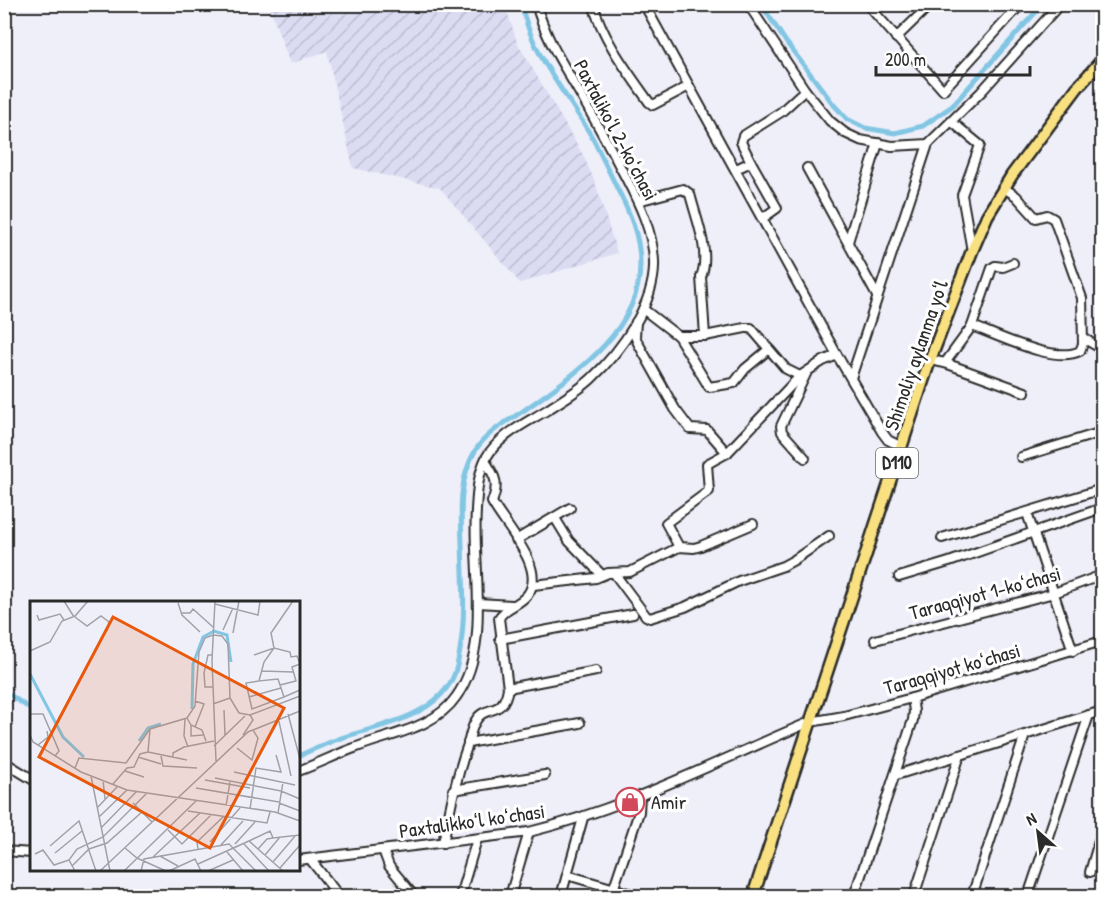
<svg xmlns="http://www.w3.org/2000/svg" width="1107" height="901" viewBox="0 0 1107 901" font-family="'Patrick Hand',sans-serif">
<defs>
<pattern id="industrial-furrows" width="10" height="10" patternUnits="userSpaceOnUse" patternTransform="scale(1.5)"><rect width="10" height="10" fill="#dbdcf2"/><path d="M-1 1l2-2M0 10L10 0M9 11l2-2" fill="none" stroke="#bcbdd0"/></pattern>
</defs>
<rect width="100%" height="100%" fill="#efeff9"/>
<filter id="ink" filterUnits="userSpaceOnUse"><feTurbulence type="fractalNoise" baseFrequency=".0167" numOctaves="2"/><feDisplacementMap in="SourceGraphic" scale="12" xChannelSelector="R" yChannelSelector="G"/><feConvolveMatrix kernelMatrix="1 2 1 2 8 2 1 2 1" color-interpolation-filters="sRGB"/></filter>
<g filter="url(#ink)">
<path fill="url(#industrial-furrows)" d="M269 5H505L517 42 583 155 595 182 617 253 520 283 440 188 353 168 327 51 290 64Z"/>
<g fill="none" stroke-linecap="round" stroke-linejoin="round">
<g stroke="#82c6e3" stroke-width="5">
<path d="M761 4 786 42 834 105 847 119 865 128 895 133 923 126 952 106 1043 4"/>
<path d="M4 691 32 710"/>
<path d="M298 756C312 750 325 744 338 739 374 727 426 719 448 686 456 675 458 662 460 650 466 615 463 580 462 544 461 512 458 480 475 451 486 433 506 422 523 411 572 376 641 332 640 263 640 235 629 211 616 186 609 171 601 155 593 139 566 91 534 60 521 4"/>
</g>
<g stroke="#2b2b2b" stroke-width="12">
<g id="minor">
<path d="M593 4C603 40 628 72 649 102L653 105 689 86"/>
<path d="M644 4 837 355 882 432 888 440 902 447"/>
<path d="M748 4 805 90 830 121 845 133 860 140 892 146 928 144 981 92 1060 4"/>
<path d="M867 4 943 90 1021 4"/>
<path d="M896 38 931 4"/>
<path d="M4 59 5 84"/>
<path d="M952 122 980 145 962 195 972 251"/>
<path d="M751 162 777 208 763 218"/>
<path d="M807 168 877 296"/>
<path d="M736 169 751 162 741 142 743 136 781 112 805 90"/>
<path d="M638 201 683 189 690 194C696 219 711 252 701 277L705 336"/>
<path d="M848 242 878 143"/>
<path d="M643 309 678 336H705L745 328H751L786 369 800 376"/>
<path d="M636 322 635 336 638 343 675 409 690 429 707 430 727 453"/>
<path d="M972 326C998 335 1054 364 1080 351L1083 344 1082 298 1054 219 1047 215 1036 218 1016 196 1004 188"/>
<path d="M678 336 709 387 734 383 745 369 768 350"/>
<path d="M1083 338 1102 349"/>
<path d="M930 360 945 363 1025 392"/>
<path d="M945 363 972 326 992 268 995 266 1003 267 1013 263"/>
<path d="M851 378 928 144"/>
<path d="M1021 457 1102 432"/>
<path d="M805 458 782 432 781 426 807 372"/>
<path d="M1027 513 1073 651"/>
<path d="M555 518 569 541 602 575"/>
<path d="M942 538 1102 489"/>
<path d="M516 540 570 508"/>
<path d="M679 547 666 523 709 491 707 464 727 453 800 376 823 361 837 355"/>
<path d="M614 573 646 616 650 618 685 607 739 581 783 566 794 560 829 536"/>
<path d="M899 577 949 562 1102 508"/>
<path d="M533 585 596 578 608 573 630 572 679 547 694 548 701 546 753 524"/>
<path d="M478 603 512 605"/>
<path d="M500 639 633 614"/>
<path d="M875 640 1054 593 1102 575"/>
<path d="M508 688 596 671"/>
<path d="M468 743 580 723"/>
<path d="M4 762 32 779"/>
<path d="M298 771C318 764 337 754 357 747 390 734 435 728 456 697 492 648 472 567 476 510 477 492 478 474 486 458 499 435 526 423 547 410 562 400 578 391 591 379 621 351 656 303 654 261 653 232 639 203 626 178 611 149 595 120 579 92 561 61 546 39 536 4"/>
<path d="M896 775 1102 711"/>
<path d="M453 790 545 775"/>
<path d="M443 843C450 809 456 777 468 744 470 737 471 729 475 722 484 703 503 719 508 688L499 618C505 607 520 605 528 594 547 568 504 525 492 502 499 484 496 477 485 461"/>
<path d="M383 850 389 866 414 896"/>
<path d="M4 851 32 853"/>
<path d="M310 859 339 896"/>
<path d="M298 860 529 832C627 808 717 761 810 722L844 716 912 698 1102 641"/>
<path d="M1090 872 1102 831"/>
<path d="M567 875 639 896"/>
<path d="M460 896 477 839"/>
<path d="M510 896 529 832"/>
<path d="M561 896 583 818"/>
<path d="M611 896 639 812 640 795"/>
<path d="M854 896 913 720 914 711 912 698"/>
<path d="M914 896 960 755"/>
<path d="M972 896 1025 735"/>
<path d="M1028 896 1089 715"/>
</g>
</g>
<g stroke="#2b2b2b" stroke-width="15">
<path id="major" d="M753 896 930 360 972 251 987 216 1012 175 1077 88 1102 60"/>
</g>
<use href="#minor" stroke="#fff" stroke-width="8"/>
<use href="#major" stroke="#f9e181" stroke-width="10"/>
</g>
</g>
<defs>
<g id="shop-ring" transform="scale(1.5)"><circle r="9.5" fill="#fff" stroke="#d1495b" stroke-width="1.5"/><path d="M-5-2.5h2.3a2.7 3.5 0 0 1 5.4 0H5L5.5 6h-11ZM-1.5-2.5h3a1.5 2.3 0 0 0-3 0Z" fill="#d1495b"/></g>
</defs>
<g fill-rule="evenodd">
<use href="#shop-ring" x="630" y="802"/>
</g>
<g text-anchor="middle" stroke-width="6" stroke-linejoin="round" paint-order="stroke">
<rect fill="#fff" stroke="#6b6b6b" stroke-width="1.5" x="876" y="448" width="42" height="30" rx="4.5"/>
<g font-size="18" font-weight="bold" fill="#2b2b2b">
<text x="897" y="469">D110</text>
</g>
<g font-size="20" fill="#2b2b2b" stroke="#fff">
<text transform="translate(616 130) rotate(62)" y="7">Paxtalikoʻl 2-koʻchasi</text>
<text transform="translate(916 355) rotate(-71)" y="7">Shimoliy aylanma yoʻl</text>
<text transform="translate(985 593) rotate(-15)" y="7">Taraqqiyot 1-koʻchasi</text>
<text transform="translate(952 669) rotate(-16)" y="7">Taraqqiyot koʻchasi</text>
<text transform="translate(472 821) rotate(-8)" y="7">Paxtalikkoʻl koʻchasi</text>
</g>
<g font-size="20" fill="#2b2b2b" stroke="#fff" text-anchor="start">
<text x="651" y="809">Amir</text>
</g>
</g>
<g transform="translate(30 601)">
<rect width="270" height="270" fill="#efeff9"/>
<path fill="none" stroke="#82c6e3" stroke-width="3" d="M0 73 33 136 54 156M162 108 163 63 173 36 184 30 197 34 201 61M109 140 118 127 131 123"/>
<path fill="none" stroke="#a1a1a7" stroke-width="1.5" d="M34 0 44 16M185 0 182 59 186 160M263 0 241 32 244 47 234 61 229 80 248 78 250 84 266 80 262 66 270 63M148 2 152 14 170 31M185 3 228 14 230 0M151 12H160L163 8 183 26M7 14 9 19 30 13 34 19M45 16 57 25 71 15 79 21 77 30M193 29 203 7M203 32 209 0M183 34 192 35 198 43 200 97 209 112 220 114 270 95M0 50 20 41 32 20 45 15 58 0M182 54H178L174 72 175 86H183M224 54 244 47 260 51 261 56 267 55 270 63M232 70 263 71M229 80 216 82 222 108 254 96M250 84 254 96 270 89M219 96 251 87M183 103 200 97M194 109 195 134M0 113H13L29 150 25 155M258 113 270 158M248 116 261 175M157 117 161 124 172 129 176 140M155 118 154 135 158 146M161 124V135L173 134M165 126 174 103 165 100M0 134 3 141 51 171 97 189 245 211 270 220M213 134 223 119 220 114M8 144 18 136 17 130M184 145 215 115M207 147 222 159 228 137 223 129M118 151 157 159M118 151 120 128M131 155 133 165 167 167M108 156 131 163M143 157V152L154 146 184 140M45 167 49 157 96 162 120 128 157 117 165 105 169 51 175 37 183 34M95 170 114 176M204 171 265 184M61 175 80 270M185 177 251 190 270 198M73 179 75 198M175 179 220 187M83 183 97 167 104 166 110 153 118 151M166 187 249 201M103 202 122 221M249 202 270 210M196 205 200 181M67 207 88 185M220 208 226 167 251 171 246 154M158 210 237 222 240 211M248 212 253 181M69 216 97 189M71 227 106 191M138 229 152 243 181 214M219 240 240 230 243 237 270 234M180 241 210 207M205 243 225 221M214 243 239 270M20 245 49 220 66 270M190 245 213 220M95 247 107 257 136 270M168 248 167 241 193 216M228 248 237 238 243 237M197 251 213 270M25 252 52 230M5 253 13 249 24 264 39 259M235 254 250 236M130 255 148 265M123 256 170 212M243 261 266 234M168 263 219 240 253 270M42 265 59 248 77 242 112 211M250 267 270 244M45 270 39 259 47 248 73 236 117 192M70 270 218 131 270 110M94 270 167 199M111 270 114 258 199 243 226 270M139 270 165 258 171 270M178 270 203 259"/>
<path fill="#e8590c" fill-opacity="0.15" stroke="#e8590c" stroke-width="3" d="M83 16 254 107 180 247 9 156Z"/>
<rect width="270" height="270" fill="none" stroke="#2b2b2b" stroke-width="3"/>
</g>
<rect width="1107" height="901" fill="none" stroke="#fff" stroke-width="24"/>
<rect x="12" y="12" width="1083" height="877" fill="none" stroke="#2b2b2b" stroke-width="2" filter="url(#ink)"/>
<g transform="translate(1038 832) rotate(332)" stroke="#ffffff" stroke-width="4.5" paint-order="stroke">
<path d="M0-4.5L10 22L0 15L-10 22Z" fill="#2b2b2b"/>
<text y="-9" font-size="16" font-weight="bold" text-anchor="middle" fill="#2b2b2b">N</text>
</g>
<path d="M876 66v9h154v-9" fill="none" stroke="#2b2b2b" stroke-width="3"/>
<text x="885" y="66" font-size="18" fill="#2b2b2b" stroke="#ffffff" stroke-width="4.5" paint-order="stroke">200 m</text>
</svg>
